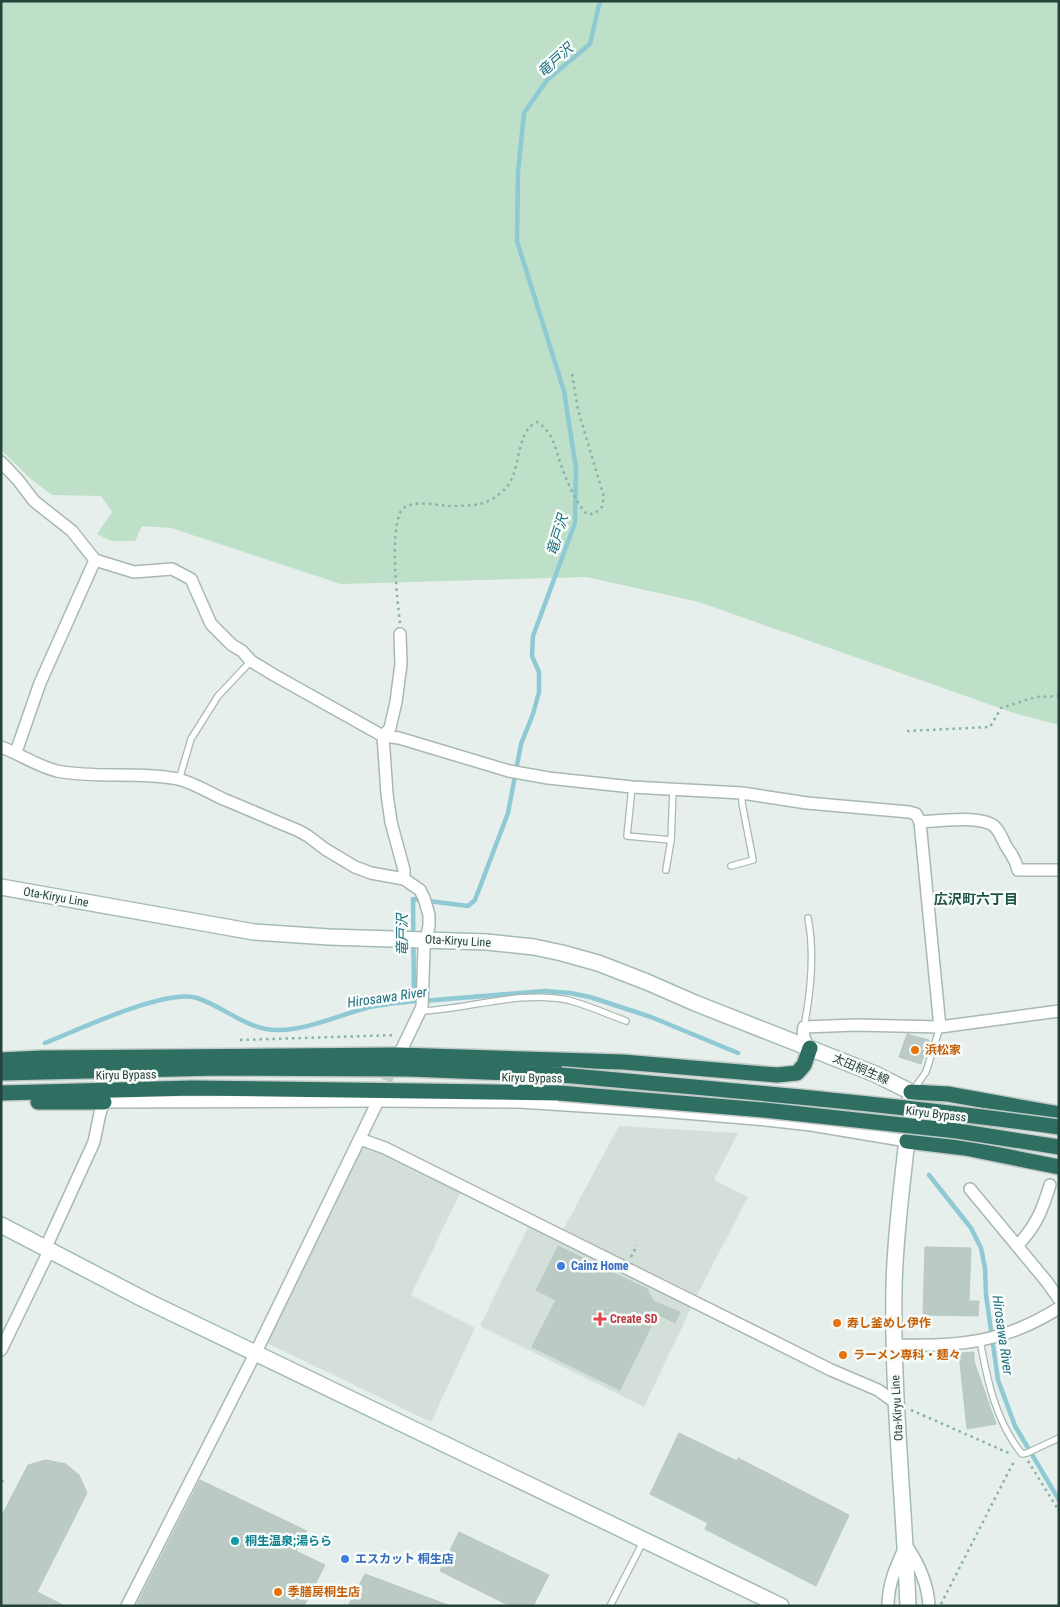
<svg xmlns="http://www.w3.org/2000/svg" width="1060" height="1607" viewBox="0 0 1060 1607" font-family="'Roboto Condensed','Noto Sans JP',sans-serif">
<rect width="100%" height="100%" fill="#e6efeb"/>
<g fill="#d4dfda">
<path d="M619 1126 738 1133 714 1180 748 1197 697 1295 630 1262 625 1271 692 1306 644 1407 480 1326 529 1225 623 1270 627 1261 563 1230Z"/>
<path d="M367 1146 461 1191 411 1295 475 1328 431 1422 269 1344 267 1335 358 1152Z"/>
</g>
<path fill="#bfe0c8" d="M1 1H1059V725L1014 713 699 602 586 577 341 584 171 528 142 526 135 541H111L97 534 112 512 101 496 52 495 31 479 1 450Z"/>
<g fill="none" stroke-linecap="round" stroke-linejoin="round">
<g stroke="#8ec9d4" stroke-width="4.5">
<path d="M414 1001 413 899 468 906 475 900 508 813 521 744 533 714 539 692V672L532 656 533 636 575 523 576 468 564 391 517 241 518 172 524 113 547 80 590 44 600 1"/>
<path d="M423 1001 545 991 570 993 590 997 651 1017 738 1053"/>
<path d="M45 1043C78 1030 166 988 197 998 225 1007 247 1030 277 1030 305 1031 342 1014 370 1007 384 1004 400 1003 415 1001"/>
<path d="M929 1175 971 1228 981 1248 985 1268 986 1295 998 1380 1015 1426 1059 1500"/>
</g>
</g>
<g fill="#bbcac4" stroke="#b8c9c2">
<path d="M907 1034 929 1040 921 1064 899 1057Z"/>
<path d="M558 1246 647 1289 653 1301 680 1312 675 1323 657 1314 620 1390 532 1347 556 1300 536 1290Z"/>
<path d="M925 1247 971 1248 969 1301H979L978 1316 923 1315Z"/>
<path d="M974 1352V1361L996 1424 967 1429 959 1353Z"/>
<path d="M679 1433 737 1461 738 1458 849 1515 816 1586 705 1529 708 1523 650 1494Z"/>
<path d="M46 1460 66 1464 79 1475 87 1493 37 1592 65 1606H1V1517L28 1465Z"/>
<path d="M200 1480 307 1531 296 1551 325 1565 304 1606H136Z"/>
<path d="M459 1532 549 1575 533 1606H510L440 1571Z"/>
<path d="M365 1574 448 1605V1606H348Z"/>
</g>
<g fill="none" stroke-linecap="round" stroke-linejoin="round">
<path stroke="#bfccc8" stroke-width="11" stroke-dasharray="11 5.5" stroke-linecap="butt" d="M380 1096 394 1064"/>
<g stroke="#a8b8b2" stroke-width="8">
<g id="lane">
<path d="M179 780 191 739 218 696 251 661"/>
<path d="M632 787 627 836 671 840"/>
<path d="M731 866 753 860 742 803V793"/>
<path d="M666 870 671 840 673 790"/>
<path d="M422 1011C468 1009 521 990 568 1000 587 1005 607 1014 626 1021"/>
<path d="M804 1027C811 991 815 954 808 918"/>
<path d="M913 1090 926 1072 940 1027"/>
<path d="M980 1340C987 1380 996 1422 1022 1454L1027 1453 1059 1438"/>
<path d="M610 1606 643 1542"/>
</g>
</g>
<g stroke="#a8b8b2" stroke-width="14">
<g id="street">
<path d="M1 462 18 480 34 501 72 531 95 560 134 572 172 569 191 579 211 624 232 645 242 651 251 661 274 675 383 736 399 738 509 771 548 778 632 787 742 793 807 803 909 812 916 814 920 822 940 1027"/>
<path d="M400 634 401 664 396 702 390 728 383 736 387 794 391 822 404 870V879"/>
<path d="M1 747C20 754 37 766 57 771 97 779 138 771 178 779 194 783 208 792 223 799 248 809 272 820 297 830L308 836 325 849 355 867 371 873 404 879 420 890 424 898 429 915V926L424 949 422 1007 396 1061"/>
<path d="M16 752 40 683 95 560"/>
<path d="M920 822C937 821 980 815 994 826 1000 831 1002 839 1006 846 1012 856 1015 857 1018 870H1059"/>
<path d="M810 1048C805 1042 802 1034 804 1027L856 1025 940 1027 1059 1011"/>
<path d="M360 1139 385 1148 831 1370 878 1390 896 1403"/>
<path d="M970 1189 1047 1282 1059 1299"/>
<path d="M1017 1246C1036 1226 1042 1211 1050 1185"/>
<path d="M46 1247 94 1142 100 1113 104 1102 378 1101 519 1102 660 1111 766 1120 811 1125 907 1141"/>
<path d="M893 1345C957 1347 1004 1343 1059 1308"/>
<path d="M1 1350 50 1249"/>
<path d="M906 1545C919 1564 928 1583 929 1606"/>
<path d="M127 1606 255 1354 378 1101"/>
<path d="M888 1606C888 1584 896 1566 905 1547"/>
</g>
</g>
<g stroke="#a4bbb3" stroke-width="18">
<g id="secondary">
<path d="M1 887 254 932 329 937 487 942 534 947 562 953 598 963 647 982 695 1003 875 1074 911 1092C907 1157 895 1222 894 1288 892 1394 904 1500 908 1606"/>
<path d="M1 1225 145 1300 781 1606"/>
</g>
</g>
<g stroke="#c2cac8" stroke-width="18">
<g id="highway">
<path d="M1 1060 41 1058 399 1055 623 1062 777 1075 797 1073 804 1065 810 1048"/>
<path d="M1 1073 220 1068 408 1069 561 1075"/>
<path d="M911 1092 948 1094 1059 1114"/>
<path d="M1 1093 192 1088 559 1093"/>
<path d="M38 1102H104"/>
<path d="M907 1141 965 1148 1059 1167"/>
</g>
</g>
<g stroke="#86b3a5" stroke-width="2.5" stroke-dasharray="2.5 4" stroke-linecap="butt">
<path d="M400 623C397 597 390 537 400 513 406 498 436 505 449 506 459 506 470 506 479 504 488 503 499 495 505 489 522 472 515 431 537 422 552 431 555 446 560 462 565 477 576 504 587 514H594L602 507 604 497 578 410 572 373"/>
<path d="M907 731 990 727 1001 708 1036 697 1059 696"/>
<path d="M240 1040 396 1035"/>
<path d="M631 1257 637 1245"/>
<path d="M911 1410 1011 1454"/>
<path d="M1028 1461 1059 1511"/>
<path d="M1 1481H6"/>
<path d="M941 1604 1012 1465 1016 1460"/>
</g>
<use href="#lane" stroke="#fff" stroke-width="5.5"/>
<use href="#street" stroke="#fff" stroke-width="11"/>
<use href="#secondary" stroke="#fff" stroke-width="15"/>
<use href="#highway" stroke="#2f6f62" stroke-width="15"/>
<g stroke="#c2cac8" stroke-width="18" stroke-linecap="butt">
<g id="highway-bridge">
<path d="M561 1075C727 1090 893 1104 1059 1127"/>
<path d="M559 1093 764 1110 957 1131 1059 1147"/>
</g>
</g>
<use href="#highway-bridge" stroke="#2f6f62" stroke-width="15"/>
</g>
<g fill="#e8710a" stroke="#f7fbf9" stroke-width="2">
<circle cx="915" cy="1050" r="5"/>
<circle cx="837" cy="1323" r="5"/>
<circle cx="843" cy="1355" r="5"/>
<circle cx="278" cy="1592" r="5"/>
</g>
<g fill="#3f7fe0" stroke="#f7fbf9" stroke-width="2">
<circle cx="561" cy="1266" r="5"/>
<circle cx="345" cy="1559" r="5"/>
</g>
<path fill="#e0444e" stroke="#f7fbf9" stroke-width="2" d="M597.5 1311.5h5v5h5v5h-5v5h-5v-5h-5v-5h5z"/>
<circle fill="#0f9aa8" stroke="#f7fbf9" stroke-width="2" cx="235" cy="1541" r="5"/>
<g text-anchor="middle" stroke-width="5" stroke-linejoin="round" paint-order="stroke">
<g font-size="12" fill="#24423a" stroke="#f7fbf9">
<text transform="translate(56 897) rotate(10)" y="4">Ota-Kiryu Line</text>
<text transform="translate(458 941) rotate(3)" y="4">Ota-Kiryu Line</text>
<text transform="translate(861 1069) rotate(23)" y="4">太田桐生線</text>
<text transform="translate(126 1075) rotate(-1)" y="4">Kiryu Bypass</text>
<text transform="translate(532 1078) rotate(1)" y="4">Kiryu Bypass</text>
<text transform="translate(936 1114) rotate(7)" y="4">Kiryu Bypass</text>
<text transform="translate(897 1408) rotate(-93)" y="4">Ota-Kiryu Line</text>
</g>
<g font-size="12" font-weight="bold" fill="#c56008" stroke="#f7fbf9" text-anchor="start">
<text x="925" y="1054">浜松家</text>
<text x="847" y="1327">寿し釜めし伊作</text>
<text x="853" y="1359">ラーメン専科・麺々</text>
<text x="288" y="1596">季膳房桐生店</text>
</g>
<g font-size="12" font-weight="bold" fill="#366cbe" stroke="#f7fbf9" text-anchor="start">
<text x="571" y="1270">Cainz Home</text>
<text x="355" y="1563">エスカット 桐生店</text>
</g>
<g font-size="12" font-weight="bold" fill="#be3a42" stroke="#f7fbf9" text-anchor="start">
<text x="610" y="1323">Create SD</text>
</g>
<g font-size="12" font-weight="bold" fill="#0d838f" stroke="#f7fbf9" text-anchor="start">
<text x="245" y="1545">桐生温泉;湯らら</text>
</g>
<g font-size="14" font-style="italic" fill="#1c6f80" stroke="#f7fbf9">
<text transform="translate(555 60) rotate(-42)" y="5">竜戸沢</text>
<text transform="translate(557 535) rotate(-73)" y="5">竜戸沢</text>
<text transform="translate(402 935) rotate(-90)" y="5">竜戸沢</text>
<text transform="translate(387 997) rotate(-8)" y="5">Hirosawa River</text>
<text transform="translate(1003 1335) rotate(82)" y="5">Hirosawa River</text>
</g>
<g font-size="14" font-weight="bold" fill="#1f5548" stroke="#f7fbf9">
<text x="976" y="904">広沢町六丁目</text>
</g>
</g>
<rect width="1060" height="1607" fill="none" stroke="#24423a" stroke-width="5"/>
</svg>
